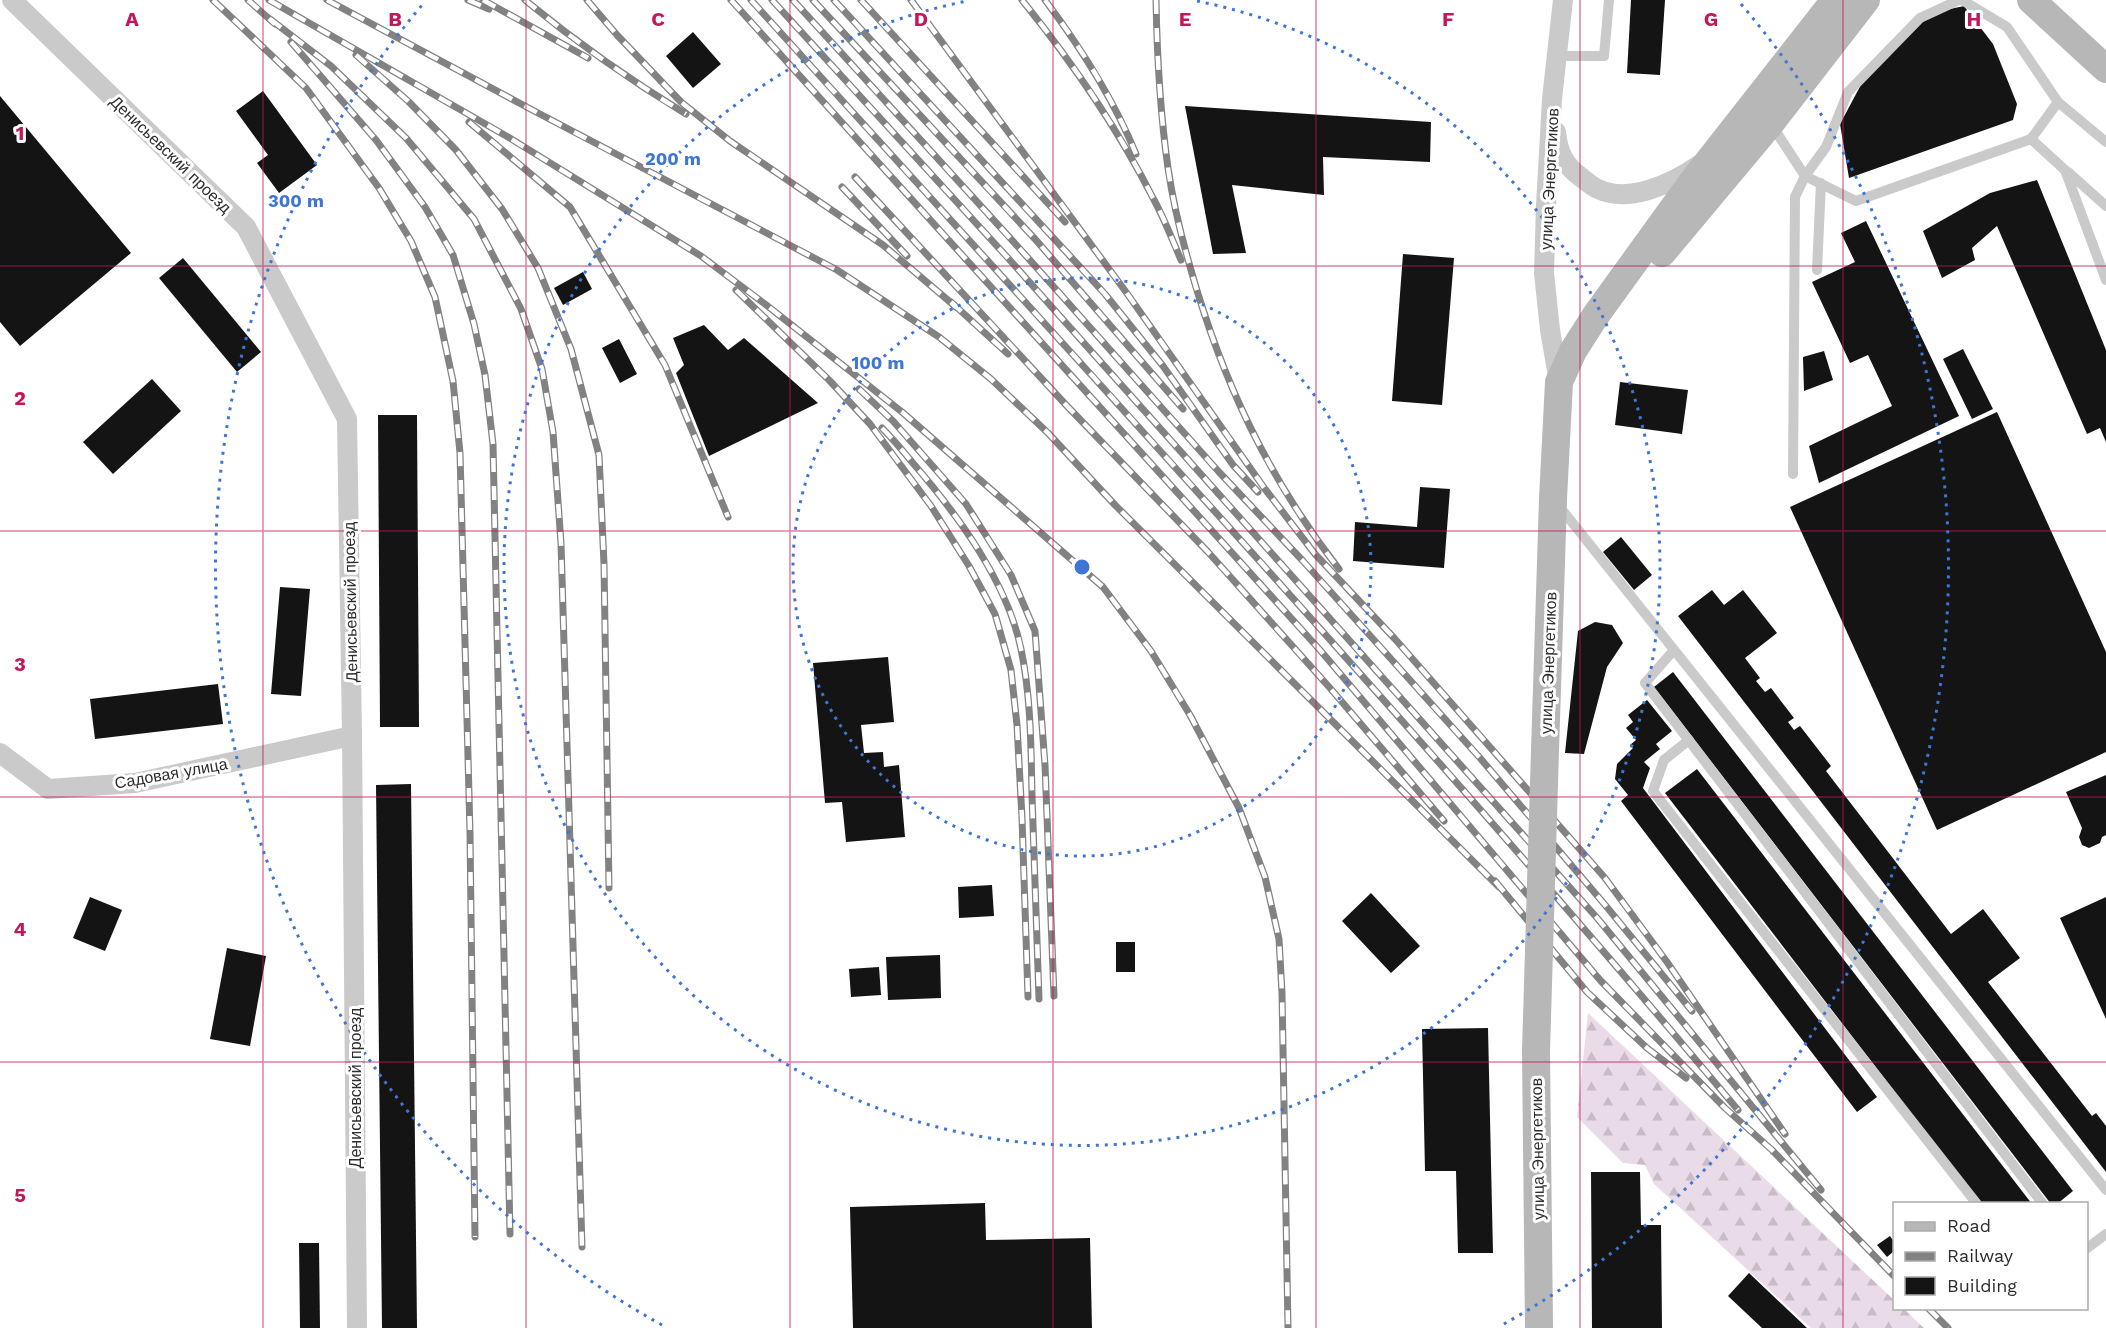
<svg xmlns="http://www.w3.org/2000/svg" width="2106" height="1328" viewBox="0 0 2106 1328" font-family="'Work Sans',sans-serif">
<defs>
<pattern id="forest-firs" width="22" height="20" patternUnits="userSpaceOnUse" patternTransform="scale(1.5)"><rect width="22" height="20" fill="#e9dbe7"/><path d="M5 1l3.5 6h-7zM16 11l3.5 6h-7z" fill="#c8bcc6"/></pattern>
</defs>
<rect width="100%" height="100%" fill="#fff"/>
<path fill="url(#forest-firs)" d="M1588 1013 1894 1300V1308L1904 1309 1924 1328H1811L1654 1184 1645 1165 1623 1163 1577 1117Z"/>
<g fill="#141414">
<path d="M1631 0H1665L1660 75 1627 73Z"/>
<path d="M1964 6 1993 44 2017 104 2013 120 1849 178 1840 124 1863 81 1901 38 1936 12Z"/>
<path d="M693 32 721 64 693 88 666 56Z"/>
<path d="M263 91 317 165 279 193 257 163 268 155 236 111Z"/>
<path d="M0 96 131 253 20 346 0 322Z"/>
<path d="M1185 106 1431 122 1430 162 1323 157 1324 195 1232 185 1246 253 1213 254Z"/>
<path d="M2037 180 2106 350V442L2100 428 2087 434 1997 226 1972 248 1975 260 1942 278 1923 231 1990 193Z"/>
<path d="M1866 221 1959 416 1819 483 1809 446 1892 406 1868 355 1850 363 1812 282 1855 262 1841 233Z"/>
<path d="M1403 254 1454 258 1442 405 1392 401Z"/>
<path d="M183 258 261 352 237 372 159 278Z"/>
<path d="M583 272 592 289 563 305 554 288Z"/>
<path d="M704 325 728 350 744 338 818 403 709 456 676 373 684 365 673 338Z"/>
<path d="M619 339 637 374 620 383 602 348Z"/>
<path d="M1963 349 1993 409 1972 419 1943 359Z"/>
<path d="M1824 351 1833 380 1804 391 1803 357Z"/>
<path d="M152 379 181 411 113 474 83 442Z"/>
<path d="M1620 382 1688 390 1682 434 1615 425Z"/>
<path d="M1997 412 2106 652V752L1937 830 1790 507Z"/>
<path d="M378 415H417L419 727H380Z"/>
<path d="M1420 487 1450 489 1444 568 1353 561 1355 522 1417 527Z"/>
<path d="M1621 537 1652 575 1634 590 1603 552Z"/>
<path d="M280 587 310 589 301 696 271 694Z"/>
<path d="M1712 590 1724 605 1743 590 1777 633 1745 658 1760 678 1756 681 1765 692 1771 688 1794 718 1788 722 1794 730 1800 726 1831 766 1826 771 1951 934 1983 909 2020 958 1988 982 2092 1116 2096 1113 2106 1126V1172L1678 616Z"/>
<path d="M1595 622 1612 625 1623 643 1607 667 1584 754 1565 753 1578 631Z"/>
<path d="M888 657 894 722 861 725 864 753 883 752 884 767 899 765 905 837 846 842 842 802 825 803 813 663Z"/>
<path d="M1673 672 2073 1191 2057 1204H2051L1654 687Z"/>
<path d="M218 684 223 724 95 739 90 699Z"/>
<path d="M1647 700 1672 731 1656 744 1660 749 1644 762 1650 768 1643 788 1877 1097 1857 1112 1621 801 1628 795 1615 779 1617 764 1633 748 1630 745 1636 740 1626 728 1633 722 1628 715Z"/>
<path d="M1697 769 2032 1204H1981L1665 793Z"/>
<path d="M2106 775V835L2102 837 2100 843 2089 848 2082 845 2079 837 2082 828 2066 792Z"/>
<path d="M411 784 417 1328H382L376 785Z"/>
<path d="M992 885 994 916 959 918 958 887Z"/>
<path d="M1371 893 1420 946 1391 973 1342 921Z"/>
<path d="M90 897 122 910 105 951 73 938Z"/>
<path d="M2106 897V1019L2060 918Z"/>
<rect x="1116" y="942" width="19" height="30"/>
<path d="M227 948 266 956 250 1046 210 1039Z"/>
<path d="M940 955 941 998 888 1000 886 957Z"/>
<path d="M879 967 881 995 851 997 849 969Z"/>
<path d="M1488 1028 1493 1253H1458L1456 1171H1425L1422 1029Z"/>
<path d="M1591 1172H1640L1641 1225H1661L1662 1328H1592Z"/>
<path d="M985 1203 986 1240 1090 1238 1092 1328H853L850 1207Z"/>
<path d="M1890 1236 1894 1242V1251L1887 1257 1877 1245Z"/>
<path d="M299 1243H319L320 1328H300Z"/>
<path d="M1749 1273 1807 1328H1762L1728 1296Z"/>
</g>
<g fill="none" stroke-linecap="round" stroke-linejoin="round">
<g stroke="#cacaca" stroke-width="10">
<path d="M1962 0 2007 27 2058 102 2031 139"/>
<path d="M1557 56H1604L1609 0"/>
<path d="M2058 102 2106 142"/>
<path d="M1771 124 1805 176 1856 201 2031 139 2065 170 2106 280"/>
<path d="M2068 172 2106 206"/>
<path d="M1817 270 1821 183"/>
<path d="M1793 474 1795 197 1805 176 1826 147 1848 92 1920 18 1959 0"/>
<path d="M1559 506 2106 1190"/>
<path d="M1674 650 1645 683 2043 1204"/>
<path d="M1689 740 1664 760 1653 791 1977 1204"/>
<path d="M2086 1249 2106 1234"/>
</g>
<g stroke="#cacaca" stroke-width="20">
<path d="M12 0 246 227 347 419 352 736 357 1328"/>
<path d="M1556 132C1558 153 1565 166 1582 178 1587 182 1593 187 1598 189 1629 204 1673 183 1699 165"/>
<path d="M1559 382 1550 330 1544 273 1546 205 1552 99 1563 0"/>
<path d="M0 753 48 789 135 783 352 736"/>
</g>
<g stroke="#b7b7b7" stroke-width="28">
<path d="M2031 0 2106 69"/>
<path d="M1662 253 1770 124 1866 0"/>
<path d="M1544 783 1553 499 1559 382 1573 351 1596 315 1690 185 1835 0"/>
<path d="M1536 1051 1539 1328"/>
</g>
<g stroke="#828282" stroke-width="7">
<g id="rail">
<path d="M213 0 306 88 379 188 411 241 435 297 453 381 460 453 470 833 475 1237"/>
<path d="M248 0 275 24"/>
<path d="M269 0 508 137 701 256 765 304 902 412 1103 587 1151 651 1190 715 1239 808 1265 877 1279 939 1282 993 1288 1328"/>
<path d="M327 0 538 113 837 270 939 337 991 379 1048 433 1115 505 1499 887"/>
<path d="M468 0 489 9"/>
<path d="M483 0 588 58"/>
<path d="M525 0C576 42 630 80 686 114"/>
<path d="M587 0 617 35 681 102 730 141 883 245 956 307"/>
<path d="M731 0 1320 650 1600 980 1725 1108 1772 1150 1894 1276"/>
<path d="M751 0C1083 367 1420 730 1738 1110"/>
<path d="M772 0 1008 258 1598 919 1821 1190"/>
<path d="M793 0 1020 249 1219 472 1303 561 1480 758 1606 906 1692 1011"/>
<path d="M813 0 1035 239 1183 409"/>
<path d="M834 0 1105 294 1163 366 1233 465 1258 492"/>
<path d="M861 0 1065 222"/>
<path d="M911 0 1126 292 1265 489 1315 554 1395 639 1605 878 1667 962 1785 1134"/>
<path d="M1022 0C1072 62 1117 127 1153 198 1164 218 1172 239 1181 260"/>
<path d="M1045 0C1081 48 1113 98 1136 154"/>
<path d="M1156 0C1157 56 1160 112 1168 168 1173 202 1181 236 1191 270 1222 380 1268 478 1339 569"/>
<path d="M270 19 331 66 406 138 474 219 521 309 542 369 553 432 561 543 582 1247"/>
<path d="M291 42 376 140 425 207 453 255 474 324 485 375 493 444 510 1234"/>
<path d="M356 55 408 101 456 150 502 209 538 268 571 349 599 455 604 564 609 888"/>
<path d="M469 122 570 207 665 365 728 517"/>
<path d="M855 177 1067 406 1208 552 1330 688 1444 821"/>
<path d="M842 187 907 256"/>
<path d="M736 290 829 380 870 424 931 506 969 566 995 614 1011 670 1017 725 1022 818 1028 997"/>
<path d="M951 302 1008 354"/>
<path d="M859 389 893 421 966 504 1011 575 1035 631 1045 765 1054 996"/>
<path d="M882 428C893 439 903 451 912 462 957 514 1007 581 1021 649 1031 697 1031 746 1032 795 1034 863 1037 931 1039 999"/>
<path d="M1495 881 1587 992 1647 1048 1686 1078"/>
<path d="M1928 1308 1948 1328"/>
</g>
</g>
<use href="#rail" stroke="#fff" stroke-width="4.5" stroke-dasharray="14" stroke-linecap="butt"/>
<path stroke="#b7b7b7" stroke-width="28" d="M1536 1051 1544 783"/>
</g>
<path fill="none" stroke="#c2185b" stroke-width="1.5" stroke-opacity="0.55" d="M263 0V1328M526 0V1328M790 0V1328M1053 0V1328M1316 0V1328M1580 0V1328M1843 0V1328M0 266H2106M0 531H2106M0 797H2106M0 1062H2106"/>
<g fill="none" stroke="#3e76d5" stroke-width="3" stroke-dasharray="3 6">
<circle cx="1082" cy="567" r="289"/>
<path d="M1197 1A578 578 0 1 1 967 1"/>
<path d="M662 1325A867 867 0 0 1 423 4M1741 4A867 867 0 0 1 1502 1325"/>
</g>
<g text-anchor="middle" stroke-width="6" stroke-linejoin="round" paint-order="stroke">
<g font-size="16" fill="#2d2d2d" stroke="#fff">
<text transform="translate(171 154) rotate(44)" y="6">Денисьевский проезд</text>
<text transform="translate(1549 179) rotate(-87)" y="6">улица Энергетиков</text>
<text transform="translate(350 602) rotate(-91)" y="6">Денисьевский проезд</text>
<text transform="translate(1548 663) rotate(-88)" y="6">улица Энергетиков</text>
<text transform="translate(171 773) rotate(-10)" y="6">Садовая улица</text>
<text transform="translate(355 1088) rotate(-90)" y="6">Денисьевский проезд</text>
<text transform="translate(1537 1149) rotate(-91)" y="6">улица Энергетиков</text>
</g>
</g>
<g font-size="20" text-anchor="middle" font-weight="bold" fill="#c2185b" stroke="#fff" stroke-width="6" stroke-linejoin="round" paint-order="stroke">
<text x="132" y="26">A</text>
<text x="395" y="26">B</text>
<text x="658" y="26">C</text>
<text x="921" y="26">D</text>
<text x="1185" y="26">E</text>
<text x="1448" y="26">F</text>
<text x="1711" y="26">G</text>
<text x="1974" y="26">H</text>
<text x="20" y="140">1</text>
<text x="20" y="405">2</text>
<text x="20" y="671">3</text>
<text x="20" y="936">4</text>
<text x="20" y="1202">5</text>
</g>
<circle cx="1082" cy="567" r="9" fill="#3e76d5" stroke="#fff" stroke-width="3"/>
<g font-size="18" text-anchor="middle" font-weight="bold" fill="#3e76d5" stroke="#fff" stroke-width="6" stroke-linejoin="round" paint-order="stroke">
<text x="673" y="165">200 m</text>
<text x="296" y="207">300 m</text>
<text x="878" y="369">100 m</text>
</g>
<rect x="1893" y="1202" width="195" height="108" fill="#ffffff" stroke="#ababab" stroke-width="1.5"/>
<rect x="1905" y="1222" width="30" height="9" fill="#b7b7b7" stroke="#ababab" stroke-width="1.5"/>
<text x="1947" y="1232" font-size="18" fill="#2d2d2d">Road</text>
<rect x="1905" y="1252" width="30" height="9" fill="#828282" stroke="#ababab" stroke-width="1.5"/>
<text x="1947" y="1262" font-size="18" fill="#2d2d2d">Railway</text>
<rect x="1905" y="1277" width="30" height="18" fill="#141414" stroke="#ababab" stroke-width="1.5"/>
<text x="1947" y="1292" font-size="18" fill="#2d2d2d">Building</text>
</svg>
